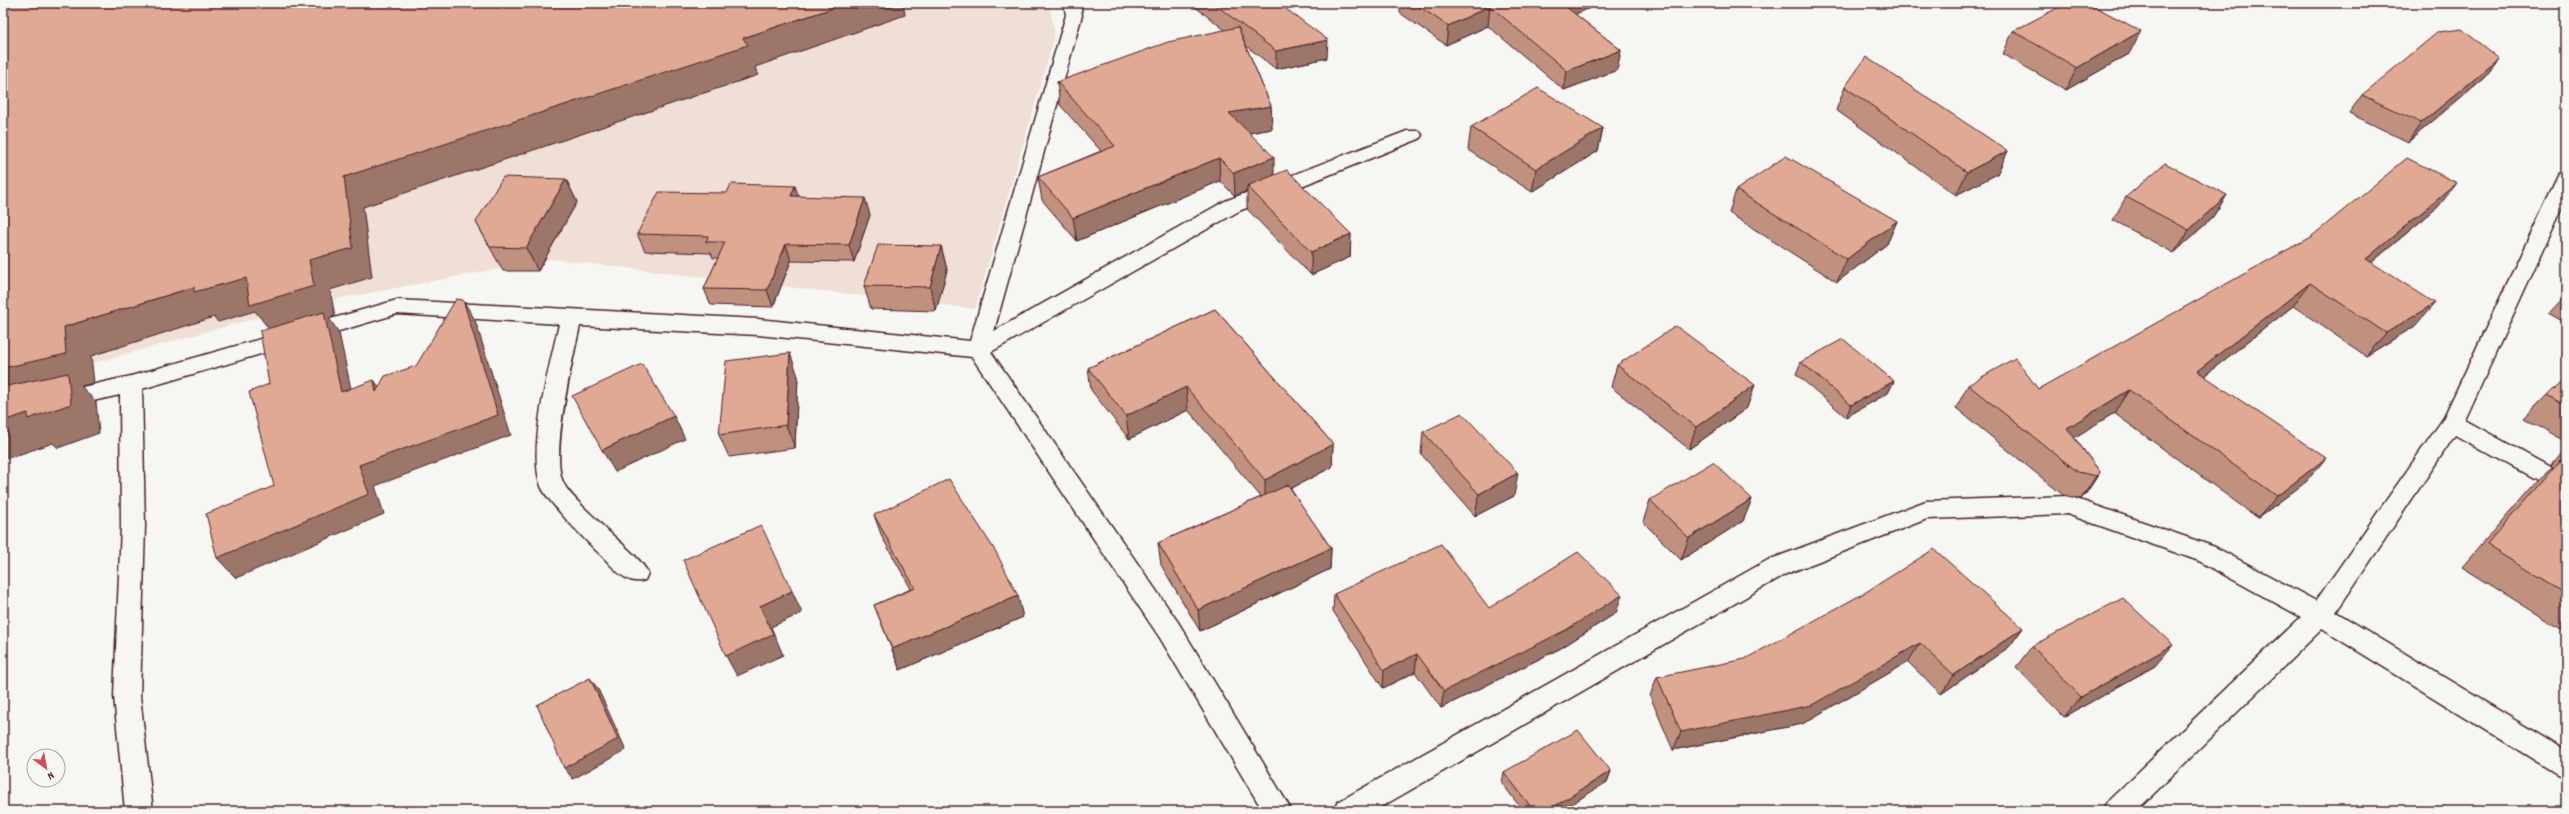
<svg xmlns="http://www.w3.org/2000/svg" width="2569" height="814" viewBox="0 0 2569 814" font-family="Dekko,sans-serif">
<rect width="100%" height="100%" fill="#f6f6f2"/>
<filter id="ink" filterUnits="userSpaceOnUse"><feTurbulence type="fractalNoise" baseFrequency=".025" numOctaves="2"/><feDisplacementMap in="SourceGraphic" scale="8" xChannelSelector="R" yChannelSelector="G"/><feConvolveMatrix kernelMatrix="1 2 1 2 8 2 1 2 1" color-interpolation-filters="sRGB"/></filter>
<g filter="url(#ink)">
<path fill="#efdfd6" d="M3 3H1049L1055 35 975 309 551 259 299 306 3 388Z"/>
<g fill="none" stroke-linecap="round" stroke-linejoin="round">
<g stroke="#4a1f2b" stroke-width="3">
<g id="minor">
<path d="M1064 3H1080L1082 15 994 331 1225 201 1407 131H1419L1422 135 1419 139 1239 211 991 352 1178 622 1292 811H1263L1160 638 972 357 758 335 580 326C573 357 550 455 563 482 568 494 588 511 598 521 612 537 639 555 648 573L645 580C627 586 615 569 603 557 591 546 545 499 541 486 527 449 550 364 559 324L397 314 142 389 145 526 140 696 153 811H125L114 696 121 526 120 395 3 421V405L131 376 397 300 758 319 970 341 1066 15Z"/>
<path d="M2566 172V199L2465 420 2566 476V496L2455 435 2336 612 2566 751V777L2557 774 2322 629 2136 811H2103L2107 802 2301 617 2199 561 2067 514 1927 519 1786 574 1374 811H1334L1338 802 1768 560 1926 501 2068 496 2215 547 2316 601 2443 419 2557 178 2559 174Z"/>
</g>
</g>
<use href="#minor" fill="#f6f6f2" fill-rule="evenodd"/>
</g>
<g fill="#c0917f" stroke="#4a1f2b">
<path d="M1190 3H1278L1327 58 1276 69 1246 46 1271 106 1272 129 1249 133 1274 175 1351 234 1350 257 1311 275 1247 209V191L1235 196 1220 181 1077 241 1042 200 1038 177 1101 151 1060 105 1057 82 1225 30Z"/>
<path d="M1400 3H1602L1575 14 1621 50 1617 70 1564 90 1488 26 1446 45 1400 13Z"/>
<path d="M2013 31 2129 54 2066 90 2003 54Z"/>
<path d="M2499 59 2485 77 2408 142 2349 113 2362 95Z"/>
<path d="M1845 87 2008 151 1997 174 1956 195 1836 110Z"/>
<path d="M1471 127 1603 128 1598 151 1532 192 1468 150Z"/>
<path d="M566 179 577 202 538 271H503L476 222Z"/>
<path d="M1736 190 1897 221 1887 244 1837 282 1729 213Z"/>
<path d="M2227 195 2212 218 2174 253 2113 220 2126 197Z"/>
<path d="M799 196 870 215 854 262 791 261 773 307 711 305 704 289 718 258H713L711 253 645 251 637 234Z"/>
<path d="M2439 206 2371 263 2415 326 2366 356 2293 306 2204 376 2307 481 2258 518 2114 413 2074 437 2100 472 2085 495 2081 499 2063 495 1956 408 1968 385 2038 389Z"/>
<path d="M941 246 947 270 936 311 871 309 864 286Z"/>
<path d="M2566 294V323L2548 313Z"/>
<path d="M1215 309 1333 444 1332 467 1290 489 1331 548 1330 569 1200 631 1161 565 1158 543 1261 497 1188 410 1129 439 1091 390 1088 368Z"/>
<path d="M1801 362 1894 381 1888 393 1846 417 1796 374Z"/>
<path d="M1617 365 1747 408 1689 449 1611 387Z"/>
<path d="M798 376 795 448 729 457 719 435Z"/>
<path d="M2566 376V442L2524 418Z"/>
<path d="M1423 432 1514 496 1475 516 1421 454Z"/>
<path d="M2566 447V632L2462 567 2536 481 2552 467 2550 465Z"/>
<path d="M1752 499 1743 521 1681 560 1643 522 1650 500Z"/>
<path d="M874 515 1023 617 900 670 874 605 911 589 882 537Z"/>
<path d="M1334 594 1489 608 1616 613 1561 648 1441 708 1415 672 1383 688 1333 611Z"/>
<path d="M2023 628 2009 647 1941 694 1908 662 1802 724 1673 750 1650 696 1657 677Z"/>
<path d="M2032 646 2155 666 2064 717 2016 667Z"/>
<path d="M1611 771 1607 782 1560 811H1523L1502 783 1504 772Z"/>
</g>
<g fill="#9c7668" stroke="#4a1f2b">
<path d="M848 3H903L905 15 755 67 758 75 363 207 372 277 330 290 335 316 329 318 339 333 356 412 273 334 255 311 218 322 214 317 91 356 94 383 81 386 96 402 99 433 58 448 53 443 3 460V419L28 413 71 404 3 405V368L64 327 194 287 344 177 743 38Z"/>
<path d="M1561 3H1602L1557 22Z"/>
<path d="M1490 6 1488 26 1446 45 1448 26Z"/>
<path d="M2141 31 2129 54 2066 90 2077 68Z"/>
<path d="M1328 40 1327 58 1276 69V51Z"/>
<path d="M1621 50 1617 70 1564 90 1567 71Z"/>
<path d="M2499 59 2485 77 2408 142 2421 123Z"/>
<path d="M1271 106 1272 129 1230 136 1229 113Z"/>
<path d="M1603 128 1598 151 1532 192 1536 169Z"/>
<path d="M2008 151 1997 174 1956 195 1967 172Z"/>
<path d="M1274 157V181L1247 186V191L1235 196 1234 173Z"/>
<path d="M1219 158 1220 181 1077 241 1073 218Z"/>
<path d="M566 179 577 202 538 271 526 248Z"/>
<path d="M2457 183 2439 206 2348 282 2366 259Z"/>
<path d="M795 186 801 203 791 196Z"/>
<path d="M2227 195 2212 218 2174 253 2189 230Z"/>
<path d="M865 198 870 215 854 262 849 245Z"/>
<path d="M1897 221 1887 244 1837 282 1847 259Z"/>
<path d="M1351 234 1350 257 1311 275V252Z"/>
<path d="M786 244 791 261 773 307 767 290Z"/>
<path d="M941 246 947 270 936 311 930 287Z"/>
<path d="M2310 283 2293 306 2181 394 2197 371Z"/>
<path d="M463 300 475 320 511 435 375 486 384 514 236 578 217 558 359 465Z"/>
<path d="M2435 303 2415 326 2366 356 2386 333Z"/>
<path d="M790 353 798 376 795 448 786 425Z"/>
<path d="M374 380 389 401 376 392Z"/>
<path d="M1894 381 1888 393 1846 417 1851 405Z"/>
<path d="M1755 385 1747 408 1689 449 1696 427Z"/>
<path d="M1186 387 1188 410 1129 439 1126 416Z"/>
<path d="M2129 390 2114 413 2053 451 2067 428Z"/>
<path d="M674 416 685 439 615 472 602 450Z"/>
<path d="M1333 444 1332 467 1265 502V480Z"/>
<path d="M2326 458 2307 481 2258 518 2277 496Z"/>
<path d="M2100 472 2085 495 2081 499 2096 476Z"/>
<path d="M1518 473 1514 496 1475 516 1479 494Z"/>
<path d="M1752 499 1743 521 1681 560 1689 538Z"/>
<path d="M1331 548 1330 569 1200 631 1198 610Z"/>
<path d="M792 591 802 613 771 627 783 655 737 676 726 656 760 606Z"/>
<path d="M1622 595 1616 613 1561 648 1441 708 1444 691Z"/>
<path d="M1018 596 1023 617 900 670 892 649Z"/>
<path d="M2023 628 2009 647 1941 694 1954 675Z"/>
<path d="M1920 643 1908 662 1802 724 1673 750 1681 732Z"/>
<path d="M2173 645 2155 666 2064 717 2081 697Z"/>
<path d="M1417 654 1415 672 1383 688 1384 670Z"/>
<path d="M590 678 598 689 626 750 573 779 564 768Z"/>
<path d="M1611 771 1607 782 1560 811H1547Z"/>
</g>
<g fill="#dfa994" stroke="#4a1f2b">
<path d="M3 3H848L743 38 748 45 344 177 353 248 309 260 314 286 250 305 246 278 194 292V287L64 327 66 354 3 368Z"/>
<path d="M1213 3H1278L1328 40 1276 51Z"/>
<path d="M1414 3H1561L1621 50 1567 71 1490 6 1448 26Z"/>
<path d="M2067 3H2088L2141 31 2077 68 2013 31Z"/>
<path d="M1238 27 1271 106 1229 113 1274 157 1234 173 1219 158 1073 218 1038 177 1115 146 1057 82 1168 42Z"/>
<path d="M2462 29 2499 59 2421 123 2362 95 2438 32Z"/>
<path d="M1866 57 2008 151 1967 172 1845 87Z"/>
<path d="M1538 88 1603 128 1536 169 1471 127Z"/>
<path d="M1786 156 1897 221 1847 259 1736 190Z"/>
<path d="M2407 158 2457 183 2366 259 2435 303 2386 333 2310 283 2197 371 2326 458 2277 496 2129 390 2067 428 2100 472 2096 476 2078 472 1968 385 2015 358 2038 389 2312 236Z"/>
<path d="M2165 163 2227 195 2189 230 2126 197Z"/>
<path d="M1287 170 1351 234 1311 252 1247 186Z"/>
<path d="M503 177 566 179 526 248 490 247 476 222Z"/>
<path d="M731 184 795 186 791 196 865 198 849 245 786 244 767 290 704 289 725 242H706L708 236 637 234 659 192 727 193Z"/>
<path d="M878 245 941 246 930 287 864 286Z"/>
<path d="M456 299 463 300 498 415 359 465 369 494 217 558 206 514 274 486 249 392 269 384 260 331 324 312 341 392 374 380 376 392 385 376 416 366Z"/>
<path d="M1215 309 1333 444 1265 480 1186 387 1126 416 1088 368Z"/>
<path d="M1676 326 1755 385 1696 427 1617 365Z"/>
<path d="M1843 339 1894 381 1851 405 1801 362Z"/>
<path d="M790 353 786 425 719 435 726 361Z"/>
<path d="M642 364 674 416 602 450 572 396Z"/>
<path d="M68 373 71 404 28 419V413L3 421V387Z"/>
<path d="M2566 376V406L2547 395Z"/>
<path d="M1462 413 1518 473 1479 494 1423 432Z"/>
<path d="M2560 459 2566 462V594L2486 545Z"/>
<path d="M1713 462 1752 499 1689 538 1650 500Z"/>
<path d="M949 479 996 552 1018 596 892 649 874 605 915 588 874 515Z"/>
<path d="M1288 485 1331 548 1198 610 1158 543Z"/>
<path d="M761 525 792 591 760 606 773 634 726 656 683 560Z"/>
<path d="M1441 544 1489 608 1578 552 1622 595 1566 630 1444 691 1417 654 1384 670 1334 594Z"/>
<path d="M1934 549 2023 628 1954 675 1920 643 1812 705 1681 732 1657 677 1745 659 1866 592Z"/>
<path d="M2123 598 2173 645 2081 697 2032 646Z"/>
<path d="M590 678 618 739 564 768 537 705Z"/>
<path d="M1578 730 1611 771 1547 811H1534L1504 772Z"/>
</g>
</g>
<rect width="2569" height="814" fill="none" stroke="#f6f6f2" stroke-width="16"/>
<rect x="8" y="8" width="2553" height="798" fill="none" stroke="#4a1f2b" stroke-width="1.5" filter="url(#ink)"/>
<g transform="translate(46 768) rotate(148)"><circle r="19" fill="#f6f6f2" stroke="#b1a0a2"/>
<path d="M0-3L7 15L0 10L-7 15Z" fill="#d1495b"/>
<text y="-6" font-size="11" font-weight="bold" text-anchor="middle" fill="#4a1f2b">N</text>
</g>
</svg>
